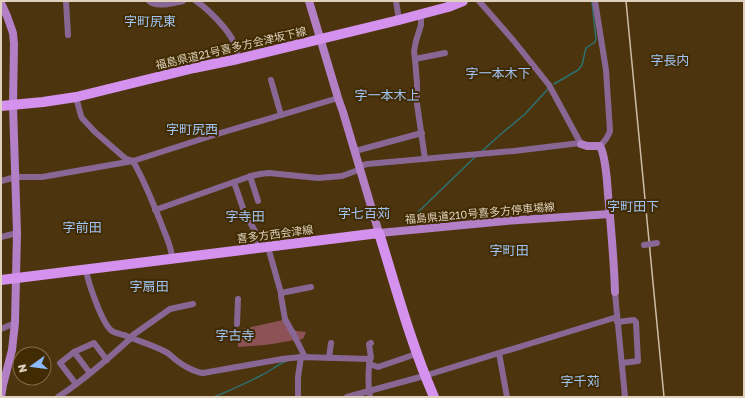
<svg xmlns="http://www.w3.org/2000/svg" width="745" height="398" viewBox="0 0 745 398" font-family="'Golos Text','Noto Sans JP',sans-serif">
<rect width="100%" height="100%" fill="#4c350e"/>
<path fill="#8c5256" d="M283 320 296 331 306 332 303 339C290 340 277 344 264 345 256 346 247 346 238 347V330Z"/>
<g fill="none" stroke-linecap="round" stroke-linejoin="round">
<g stroke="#2e7172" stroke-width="1.5">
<path d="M554 84 578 70 582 65 586 48 595 42 596 39 592 2"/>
<path d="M482 151 501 134 525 114 548 89"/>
<path d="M415 215 475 157"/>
<path d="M213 397C230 391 246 383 262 375 271 371 277 364 287 361"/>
</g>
<g stroke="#886794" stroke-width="6">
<path d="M66 1 68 35"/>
<path d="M149 1C157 8 173 3 183 1"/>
<path d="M196 1C208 9 229 30 234 43 236 48 237 54 238 59"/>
<path d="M396 1 399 20"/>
<path d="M479 1 513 40 549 85 581 144"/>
<path d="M595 1 606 70 610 131C608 137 605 141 600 146"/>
<path d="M420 15 421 20V25L416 41 414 51 415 59 417 83V104L425 159"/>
<path d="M415 59 445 53"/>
<path d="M271 80 281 115"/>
<path d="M76 97 81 116 82 118 95 132 126 159 133 161 134 163C145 182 153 203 161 223 165 235 172 246 172 259"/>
<path d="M355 151 422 133"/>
<path d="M360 166 367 164 514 151 580 143"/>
<path d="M250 176 258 201"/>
<path d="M1 181 16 177H42L133 161 214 135 338 98"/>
<path d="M234 182 246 217 251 224 255 231 259 248"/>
<path d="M155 210 217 188 251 176 260 174 269 173 318 178 342 176 361 169"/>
<path d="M1 237 17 233"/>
<path d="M268 247 281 293V296L285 319 295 337 304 355"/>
<path d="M86 270C88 282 102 324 112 331 115 333 120 334 124 335 138 341 153 345 166 352 170 354 172 357 176 360 182 365 194 372 203 373L282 359 301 357 370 359C368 371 368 385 370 397"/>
<path d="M615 292 617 314 625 397"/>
<path d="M281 293 311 287"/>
<path d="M617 322 634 320 636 322 638 361 622 363"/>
<path d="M237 324 238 299"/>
<path d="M1 329 15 323"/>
<path d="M74 352 90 373"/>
<path d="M499 353 507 397"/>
<path d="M329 358 331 343"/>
<path d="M370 359 371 358 369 344 371 343"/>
<path d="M369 364 378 367 416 354"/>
<path d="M76 384 60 363 74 352 94 343 107 360"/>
<path d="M58 397C84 380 108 359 131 338L133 335 170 309 193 304"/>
<path d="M298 397V377L301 357"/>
<path d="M347 397 424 376 617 317"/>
</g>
<g stroke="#b37fc6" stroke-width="8">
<path d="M309 1 338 98 343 112 379 233 506 221 610 214"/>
<path d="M1 3 7 16 13 33 14 44 13 105 17 233 15 323 12 350 3 385 1 397"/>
<path d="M581 144 587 146H600C606 157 607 181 608 194 611 227 614 259 615 292"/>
</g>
<g stroke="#d491ed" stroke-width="10">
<path d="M1 106 43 102 76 97 194 68 238 59 399 20 448 7 463 1"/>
<path d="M1 280 379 233C396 288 411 344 434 397"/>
</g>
<path stroke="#ccbda7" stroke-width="1.5" d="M626 1 664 397"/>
<path stroke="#886794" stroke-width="6" d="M644 245 657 243"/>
</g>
<g text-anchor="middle" stroke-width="4" stroke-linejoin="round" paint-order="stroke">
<g font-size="11" fill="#dfd1bd" stroke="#412b02">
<text transform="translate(231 48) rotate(-13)" y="4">福島県道21号喜多方会津坂下線</text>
<text transform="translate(480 213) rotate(-5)" y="4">福島県道210号喜多方停車場線</text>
<text transform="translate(275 234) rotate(-7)" y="4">喜多方西会津線</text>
</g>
<g font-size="13" fill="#a0c4f5" stroke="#412b02">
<text x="150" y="26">字町尻東</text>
<text x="670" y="65">字長内</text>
<text x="498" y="78">字一本木下</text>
<text x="387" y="100">字一本木上</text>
<text x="192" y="134">字町尻西</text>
<text x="633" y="211">字町田下</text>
<text x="364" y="218">字七百苅</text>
<text x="245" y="221">字寺田</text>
<text x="82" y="232">字前田</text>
<text x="509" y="255">字町田</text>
<text x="149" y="291">字扇田</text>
<text x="235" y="340">字古寺</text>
<text x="580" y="386">字千苅</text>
</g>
</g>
<rect width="745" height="398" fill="none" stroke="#dfd1bd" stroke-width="4"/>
<g transform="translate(32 366) rotate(256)"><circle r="19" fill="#412b02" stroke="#806d4d"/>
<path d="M0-3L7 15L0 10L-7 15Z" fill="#8abafc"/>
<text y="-6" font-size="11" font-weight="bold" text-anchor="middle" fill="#dfd1bd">N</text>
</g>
</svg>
